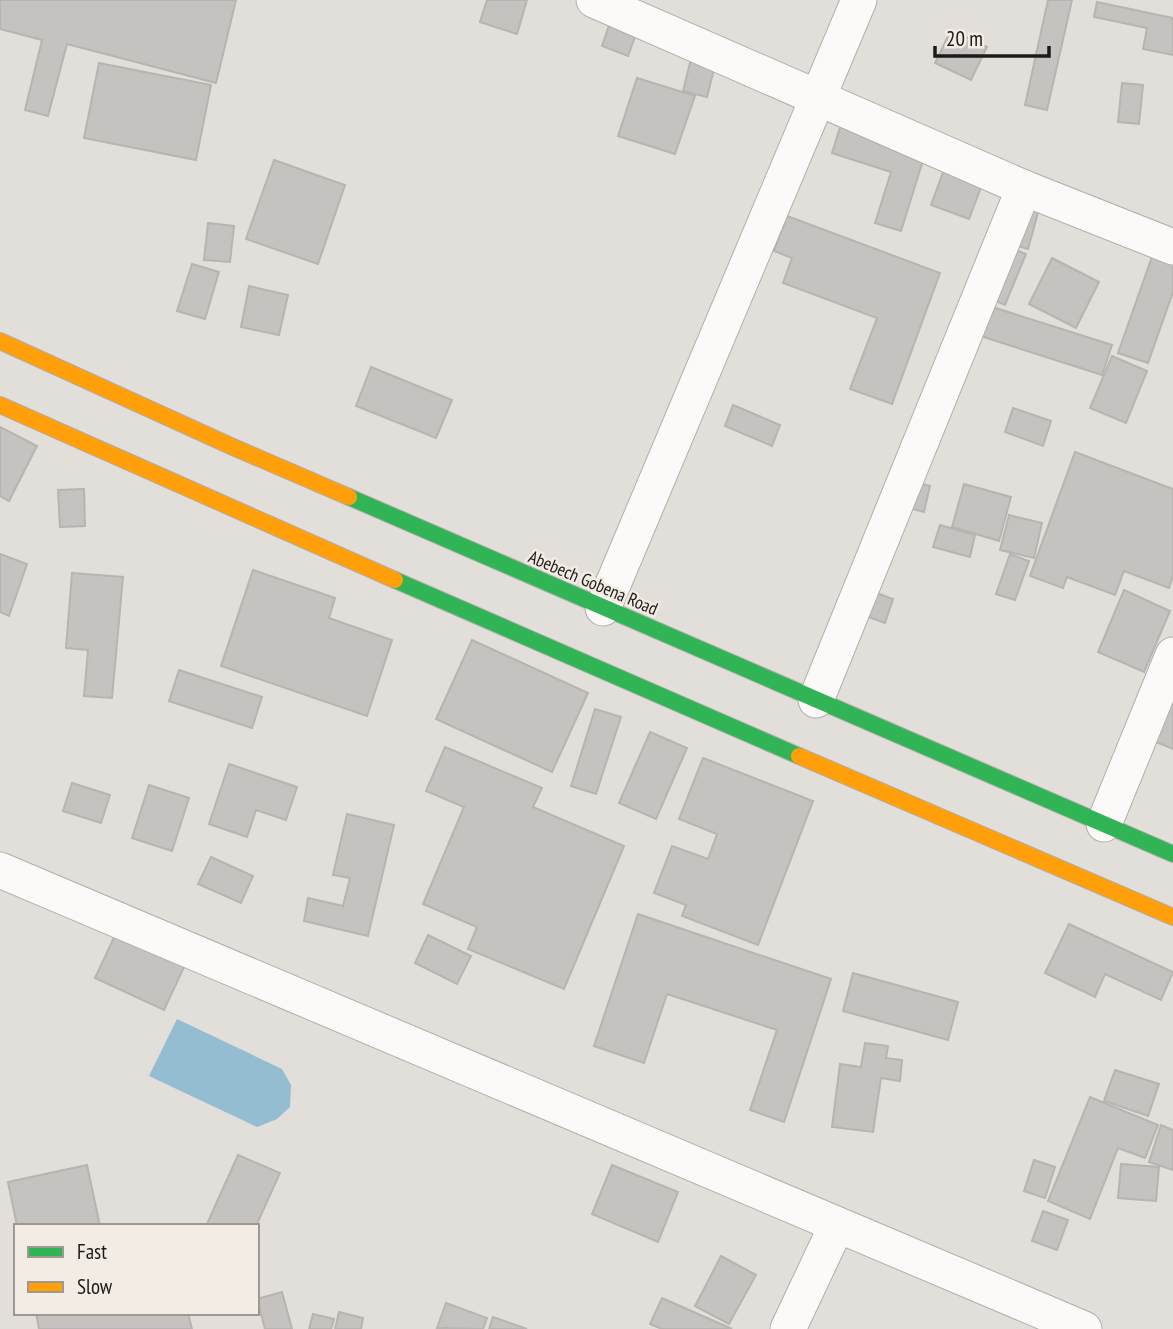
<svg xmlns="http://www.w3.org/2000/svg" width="1173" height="1329" viewBox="0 0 1173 1329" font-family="'PT Sans Narrow',sans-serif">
<rect width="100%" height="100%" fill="#e2deda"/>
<path fill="#94bdd2" d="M177 1019 282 1069 291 1085 290 1107 277 1119 257 1127 149 1076Z"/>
<g fill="#c5c2bf" stroke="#b7b4b1" stroke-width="2">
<path d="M0 0H236L216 83 67 44 48 116 25 110 42 40 0 29Z"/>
<path d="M487 0H527L517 34 480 22Z"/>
<path d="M1048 0H1072L1047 110 1025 105Z"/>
<path d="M1097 2 1173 18V55L1143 49 1147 28 1094 17Z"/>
<path d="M613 14 640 23 628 56 602 46Z"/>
<path d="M951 30 987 47 971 80 935 63Z"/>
<path d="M693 51 717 57 707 97 683 91Z"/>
<path d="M99 63 211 85 196 160 84 138Z"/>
<path d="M637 78 695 96 675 154 618 136Z"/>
<path d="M1122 83 1143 85 1139 124 1118 122Z"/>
<path d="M841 124 926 151 901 231 875 223 891 172 832 153Z"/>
<path d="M274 160 345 185 318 264 246 239Z"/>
<path d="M945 167 983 182 969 219 931 205Z"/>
<path d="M1021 196 1041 202 1028 249 1008 243Z"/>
<path d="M787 216 940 273 892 404 850 389 877 318 783 283 792 258 774 251Z"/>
<path d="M208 223 234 226 230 262 204 260Z"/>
<path d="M1159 237 1173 242V292L1148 363 1118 353Z"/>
<path d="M1006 246 1026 254 1005 305 984 296Z"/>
<path d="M1052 258 1099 282 1076 328 1029 304Z"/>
<path d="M192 264 219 272 205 319 177 311Z"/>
<path d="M249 286 288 295 279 335 241 327Z"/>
<path d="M980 303 1112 345 1102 375 971 333Z"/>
<path d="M1112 356 1147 371 1126 423 1090 408Z"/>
<path d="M371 367 452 400 436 438 356 406Z"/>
<path d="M733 405 780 425 772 446 725 426Z"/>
<path d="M1013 408 1051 421 1043 446 1005 432Z"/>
<path d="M0 427 37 446 9 501 0 496Z"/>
<path d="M1075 452 1173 489V576L1169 588 1124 571 1115 595 1067 577 1063 588 1030 576Z"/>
<path d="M907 480 930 486 924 512 901 506Z"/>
<path d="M964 484 1011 497 999 541 952 527Z"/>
<path d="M84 489 85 526 60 527 58 490Z"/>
<path d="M1009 515 1042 523 1034 558 1000 550Z"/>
<path d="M940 525 975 535 970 557 933 547Z"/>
<path d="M0 554 27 564 9 616 0 612Z"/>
<path d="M1010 554 1029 561 1015 600 996 594Z"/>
<path d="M253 570 335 598 329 618 392 640 367 716 221 666Z"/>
<path d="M72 573 123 577 112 698 84 696 88 650 66 648Z"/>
<path d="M869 590 893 599 885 623 860 614Z"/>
<path d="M1124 590 1170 611 1144 672 1098 652Z"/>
<path d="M472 640 588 693 552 772 436 719Z"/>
<path d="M179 670 262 697 252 728 169 701Z"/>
<path d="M1173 685V749L1151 740Z"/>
<path d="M595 709 621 717 596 794 571 786Z"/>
<path d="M650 732 687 748 656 819 619 803Z"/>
<path d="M445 747 542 788 533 807 624 846 564 989 468 949 477 927 423 904 464 807 426 791Z"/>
<path d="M703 758 813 801 758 945 682 916 686 905 654 893 672 846 708 859 717 834 679 819Z"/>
<path d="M229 764 297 787 286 820 256 810 247 837 209 824Z"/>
<path d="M72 783 110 795 101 823 63 811Z"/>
<path d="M149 785 189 798 172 851 132 838Z"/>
<path d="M347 814 394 825 368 936 304 921 308 898 343 906 350 878 333 875Z"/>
<path d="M211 857 253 876 241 903 198 884Z"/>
<path d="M638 914 831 979 784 1122 750 1110 777 1030 667 994 644 1063 594 1046Z"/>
<path d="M1069 924 1173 972 1161 1000 1105 974 1095 997 1045 973Z"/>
<path d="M117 931 186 963 164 1010 95 978Z"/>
<path d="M428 935 471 956 457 984 415 963Z"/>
<path d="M853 973 958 1002 948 1040 843 1011Z"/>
<path d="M865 1043 888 1046 886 1058 902 1060 900 1081 881 1078 873 1132 832 1127 840 1064 861 1067Z"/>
<path d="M1115 1070 1159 1084 1148 1116 1104 1101Z"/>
<path d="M1090 1097 1158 1125 1145 1158 1118 1148 1090 1219 1048 1201Z"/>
<path d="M1161 1125 1173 1130V1170L1149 1162Z"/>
<path d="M238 1155 280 1173 256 1226H206Z"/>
<path d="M1034 1160 1055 1167 1045 1198 1024 1191Z"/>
<path d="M1121 1164 1159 1167 1156 1201 1118 1198Z"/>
<path d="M87 1165 100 1226H17L8 1182Z"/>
<path d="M612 1165 678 1192 658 1242 592 1214Z"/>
<path d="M1043 1211 1068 1220 1057 1250 1032 1241Z"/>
<path d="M721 1256 756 1275 729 1324 695 1306Z"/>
<path d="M282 1292 292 1329H265L257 1299Z"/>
<path d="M662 1298 732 1329H662L650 1324Z"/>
<path d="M446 1303 487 1318 483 1329 437 1328Z"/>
<path d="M339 1312 363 1318 361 1329H335Z"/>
<path d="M36 1313H188L192 1329H39Z"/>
<path d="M313 1314 334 1319 331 1329H309Z"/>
<path d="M493 1317 527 1329H489Z"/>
</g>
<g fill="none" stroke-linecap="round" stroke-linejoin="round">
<g stroke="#b2afac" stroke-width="37">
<g id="street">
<path d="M594 0 1024 188 1173 247"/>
<path d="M603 608 859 0"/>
<path d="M816 700 1024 188"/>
<path d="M1104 824 1173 655"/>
<path d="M0 870 1084 1329"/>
<path d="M788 1329 837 1225"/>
</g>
</g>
<g stroke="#b2afac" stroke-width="18">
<g id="fast">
<path d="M349 497 1173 854"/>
<path d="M395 580 799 756"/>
</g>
</g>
<g stroke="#b2afac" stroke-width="18">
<g id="slow">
<path d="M0 341 233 447 349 497"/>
<path d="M0 405 395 580"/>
<path d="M799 756 1173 917"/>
</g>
</g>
<use href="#street" stroke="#fbfaf9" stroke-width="35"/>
<use href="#fast" stroke="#30b455" stroke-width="16"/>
<use href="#slow" stroke="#ff9f0a" stroke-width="16"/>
</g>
<g text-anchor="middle" stroke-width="5" stroke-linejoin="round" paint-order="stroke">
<g font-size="18" fill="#1d1b18" stroke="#f2ece4">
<text transform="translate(593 583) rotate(23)" y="6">Abebech Gobena Road</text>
</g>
</g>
<rect x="14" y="1224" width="245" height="91" fill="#f2ece4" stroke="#9d9892" stroke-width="2"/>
<rect x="28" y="1247" width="35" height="10" fill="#30b455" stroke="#9d9892" stroke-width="2"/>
<text x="77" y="1259" font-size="21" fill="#1d1b18">Fast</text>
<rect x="28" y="1282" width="35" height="10" fill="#ff9f0a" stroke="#9d9892" stroke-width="2"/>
<text x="77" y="1294" font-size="21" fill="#1d1b18">Slow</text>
<path d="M935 46v10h114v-10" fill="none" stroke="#1d1b18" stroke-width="3.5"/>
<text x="946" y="46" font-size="21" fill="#1d1b18" stroke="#f2ece4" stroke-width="5" paint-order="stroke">20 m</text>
</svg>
